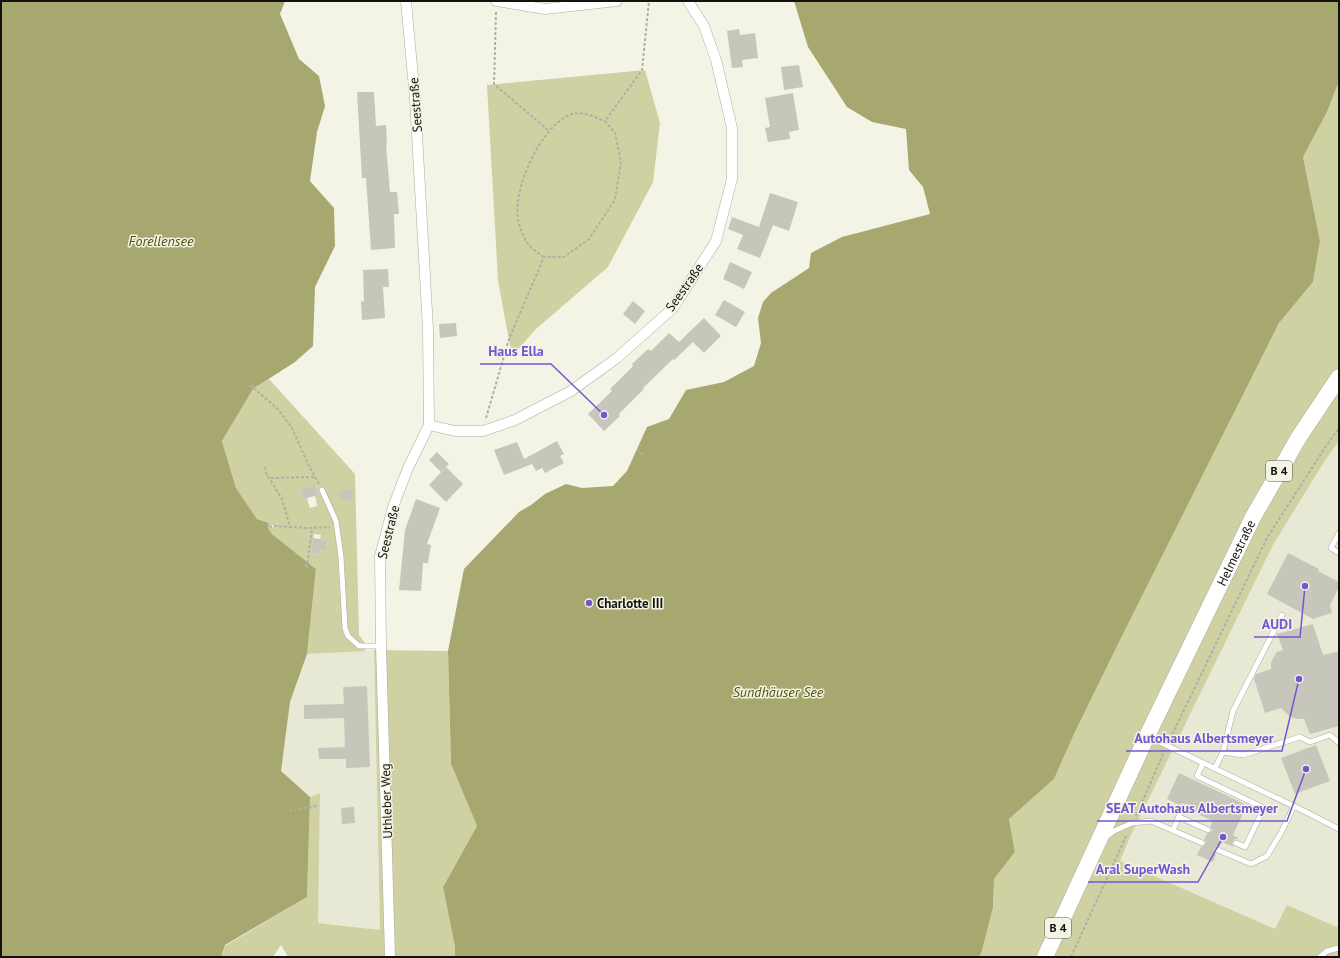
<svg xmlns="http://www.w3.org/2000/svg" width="1340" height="958" viewBox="0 0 1340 958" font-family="'PT Sans',sans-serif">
<rect width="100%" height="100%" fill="#f3f4e6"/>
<g fill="#e8e9d4">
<path d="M1339 441V957H1076L1130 837 1273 545 1324 462Z"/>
<path d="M374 650 380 930 318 923 320 794 310 797 281 771 290 702 307 654Z"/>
</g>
<g fill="#cfd1a3" fill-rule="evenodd">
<path d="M645 70 660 123 653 182 608 267 536 329 512 356 498 281 487 85Z"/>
<path d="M1339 81V441L1324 462 1273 545 1130 837 1120 861 1275 929 1287 905 1339 928V957H978L981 954 993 908 994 879 1015 852 1009 819 1054 779 1074 734 1122 636 1279 323 1313 282 1320 241 1303 157 1327 112Z"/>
<path d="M269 379 355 474 359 635 365 643V651L307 654 316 569 272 534 268 528 274 527V525L268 527 269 523 257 519 236 488 222 441 253 389ZM316 485 319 495 315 496 317 506 310 508 307 498 303 499 300 490ZM314 534 321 535 320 539 327 540 326 551 320 550 319 555 311 553Z"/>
<path d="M374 650 448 651 451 764 477 826 443 887 455 947V957H288L281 945 273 957H221L225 946 307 897 310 797 320 793 318 923 380 930Z"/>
</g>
<g fill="#a6a86f">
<path d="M1 1H285L280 14 299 59 319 76 325 106 317 132 310 181 334 208 335 246 315 287 313 346 295 362 253 389 222 441 236 488 257 519 269 523 268 528 272 534 316 569 307 654 290 702 281 771 310 797 307 897 225 945 221 957H1Z"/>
<path d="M794 1H1339V81L1327 112 1303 157 1320 241 1313 282 1279 323 1122 636 1074 734 1054 779 1009 819 1015 852 994 879 993 908 981 954 978 957H455V947L443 887 477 826 451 764 448 651 464 569 519 512 531 505 545 494 566 484 582 488 613 486 627 471 647 427 669 419 686 390 724 382 754 366 761 343 758 318 763 302 771 293 809 268 811 253 842 237 930 214 923 187 909 170 906 129 872 122 847 107 808 47Z"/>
</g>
<g fill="#c6c7ba">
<path d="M739 29 740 35 755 33 758 58 742 60 743 67 732 68 727 31Z"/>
<path d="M799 65 803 87 784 90 781 67Z"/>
<path d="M357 92H374L376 126 386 125 387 145H386L390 192H397L399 214H394L395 248 371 250 366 178H362Z"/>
<path d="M793 93 799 130 789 132 790 139 768 142 765 128 770 127 765 98Z"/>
<path d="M770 193 798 202 789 231 773 225 760 258 737 249 743 235 728 229 732 217 759 227Z"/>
<path d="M730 262 752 272 744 289 723 279Z"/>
<path d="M388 269 389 287H383L385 318 362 320 361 302 364 301 363 270Z"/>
<path d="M724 300 745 312 736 327 715 315Z"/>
<path d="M633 301 645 311 635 324 623 314Z"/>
<path d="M704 318 721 336 704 353 693 342 674 360 673 359 643 388 644 389 619 414 620 416 604 431 588 414 612 391 610 389 633 366 632 364 648 349 651 351 669 333 679 342Z"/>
<path d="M456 323 457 336 440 338 439 324Z"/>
<path d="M557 441 564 454 560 456 564 463 545 473 542 468 536 471 532 464 504 475 494 450 517 442 524 459Z"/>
<path d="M437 452 449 464 441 472 429 460Z"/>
<path d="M446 467 463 484 446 502 429 485Z"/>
<path d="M316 485 319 495 303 499 300 489Z"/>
<path d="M353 489 354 499 340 500 339 490Z"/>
<path d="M416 499 440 508 427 544 431 545 428 563H423L421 591 399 590 405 530Z"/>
<path d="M313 538 327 540 326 551 320 550 319 555 311 553Z"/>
<path d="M1288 553 1319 569 1318 571 1339 582V587L1330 605 1332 613 1313 619 1267 594Z"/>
<path d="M1313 624 1323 655 1339 651V726L1310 734 1304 719H1298L1290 717 1281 708 1265 713 1254 679 1256 674 1271 669V663L1273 658 1277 652 1283 650 1277 634Z"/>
<path d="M367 686 370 767 346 768V759H319L318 748 345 747 344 718 304 719V705L344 704 343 687Z"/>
<path d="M1316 745 1330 781 1295 794 1281 758Z"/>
<path d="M1179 773 1247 805 1233 835 1238 838V839H1235L1233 841 1232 844 1234 847 1222 842 1220 846H1217L1215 848 1214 851 1216 854 1213 862 1197 855 1201 847 1205 845 1206 842 1204 840 1207 834 1211 832 1212 829 1210 827 1213 821 1187 809V806L1185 804 1182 803 1179 805 1167 799Z"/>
<path d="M354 807 355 823 342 824 341 808Z"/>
</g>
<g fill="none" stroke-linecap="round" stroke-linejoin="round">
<g stroke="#abac9f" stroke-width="6">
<g id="lane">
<path d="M322 490 336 521 341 557 345 628 348 636 359 646H381"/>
<path d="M1339 533 1331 548 1339 553"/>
<path d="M1149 737 1306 812 1339 829"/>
<path d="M1223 752 1233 711 1282 615"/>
<path d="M1203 763 1197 776 1264 808 1245 847 1236 843"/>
<path d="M1215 768 1223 752 1243 755 1300 737 1310 742 1330 735 1339 743"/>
<path d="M1179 817 1208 830"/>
<path d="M1173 830 1183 807"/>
<path d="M1106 837 1114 831 1132 823 1151 821 1202 843"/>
<path d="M1218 850 1251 864 1267 856 1282 831 1294 806"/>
<path d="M1320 957 1327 951 1339 948"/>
</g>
</g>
<g stroke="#abac9f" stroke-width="11">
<g id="street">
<path d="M496 1 545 9 617 1"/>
<path d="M429 425 455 431H483L515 420 571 391 617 358 673 308 716 241 732 179V128L716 60 704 26 688 1"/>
<path d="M390 957 381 646 380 556 393 507 408 468 429 425 428 329 415 99 406 1"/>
</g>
</g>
<g stroke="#abac9f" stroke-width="17">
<g id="primary">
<path id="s1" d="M1045 957 1147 736 1253 517 1299 437 1339 377"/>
</g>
</g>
<g stroke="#afb0a4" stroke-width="2" stroke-dasharray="3 2" stroke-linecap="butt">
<path d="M496 12 494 84 549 131"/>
<path d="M544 257C530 248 526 244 520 227 508 196 540 125 572 114 582 111 595 117 604 121"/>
<path d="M252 388 253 386 251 385 250 386 256 390 278 409 292 428 307 462 319 484"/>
<path d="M486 418 509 339 544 257H564L589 239 615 200 621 162 615 133 605 121 642 70 649 1"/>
<path d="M637 449 644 456"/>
<path d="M265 467 266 473 282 499 290 527"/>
<path d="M271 478 315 477"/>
<path d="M269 527 274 526 306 528 330 527"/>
<path d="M307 565H305V567H307L312 528"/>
<path d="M1170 739 1267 538 1326 446 1339 428"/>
<path d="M289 811 317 806"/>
<path d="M1136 816 1164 752"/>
<path d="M1071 957 1127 834"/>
</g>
<use href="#lane" stroke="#fff" stroke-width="5"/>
<use href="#street" stroke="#fff" stroke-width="10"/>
<use href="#primary" stroke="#fff" stroke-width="16"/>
</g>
<circle fill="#7357d1" stroke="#f3f4e6" stroke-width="1.5" cx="589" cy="603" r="4"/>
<g text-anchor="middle" stroke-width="3" stroke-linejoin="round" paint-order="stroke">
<g fill="#f3f4e6" stroke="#55564e" stroke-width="1">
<rect x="1266" y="461" width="26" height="20" rx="3"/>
<rect x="1045" y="918" width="26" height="20" rx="3"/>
</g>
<g font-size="12" font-weight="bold" fill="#11120d">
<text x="1279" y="475">B 4</text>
<text x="1058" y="932">B 4</text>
</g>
<g font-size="13" fill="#11120d" stroke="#f3f4e6">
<text transform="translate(415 105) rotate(-94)" y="5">Seestraße</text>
<text transform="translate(684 287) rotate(-55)" y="5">Seestraße</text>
<text transform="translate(388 532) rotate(-76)" y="5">Seestraße</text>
<text dy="5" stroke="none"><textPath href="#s1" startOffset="447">Helmestraße</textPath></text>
<text transform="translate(386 801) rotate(-92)" y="5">Uthleber Weg</text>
</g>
<g font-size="13" font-weight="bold" fill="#11120d" stroke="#f3f4e6" text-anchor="start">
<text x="597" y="608">Charlotte III</text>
</g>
<g font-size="14" font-style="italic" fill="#51510d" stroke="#f3f4e6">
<text x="161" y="246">Forellensee</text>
<text x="778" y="697">Sundhäuser See</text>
</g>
</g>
<path fill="none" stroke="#7357d1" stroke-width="1.5" d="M604 415L551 364H480M1305 586L1300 637H1254M1299 679L1282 751H1126M1306 769L1287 821H1097M1223 837L1198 882H1088"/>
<g fill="#7357d1" stroke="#f3f4e6" stroke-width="1.5">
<circle cx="604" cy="415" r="4"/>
<circle cx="1305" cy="586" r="4"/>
<circle cx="1299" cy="679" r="4"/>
<circle cx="1306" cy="769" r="4"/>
<circle cx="1223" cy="837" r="4"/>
</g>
<g font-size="14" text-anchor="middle" font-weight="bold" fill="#7357d1" stroke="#f3f4e6" stroke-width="3" stroke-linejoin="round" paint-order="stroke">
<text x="516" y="356">Haus Ella</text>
<text x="1277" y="629">AUDI</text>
<text x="1204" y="743">Autohaus Albertsmeyer</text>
<text x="1192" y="813">SEAT Autohaus Albertsmeyer</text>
<text x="1143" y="874">Aral SuperWash</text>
</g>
<rect width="1340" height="958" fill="none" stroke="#11120d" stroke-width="4"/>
</svg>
